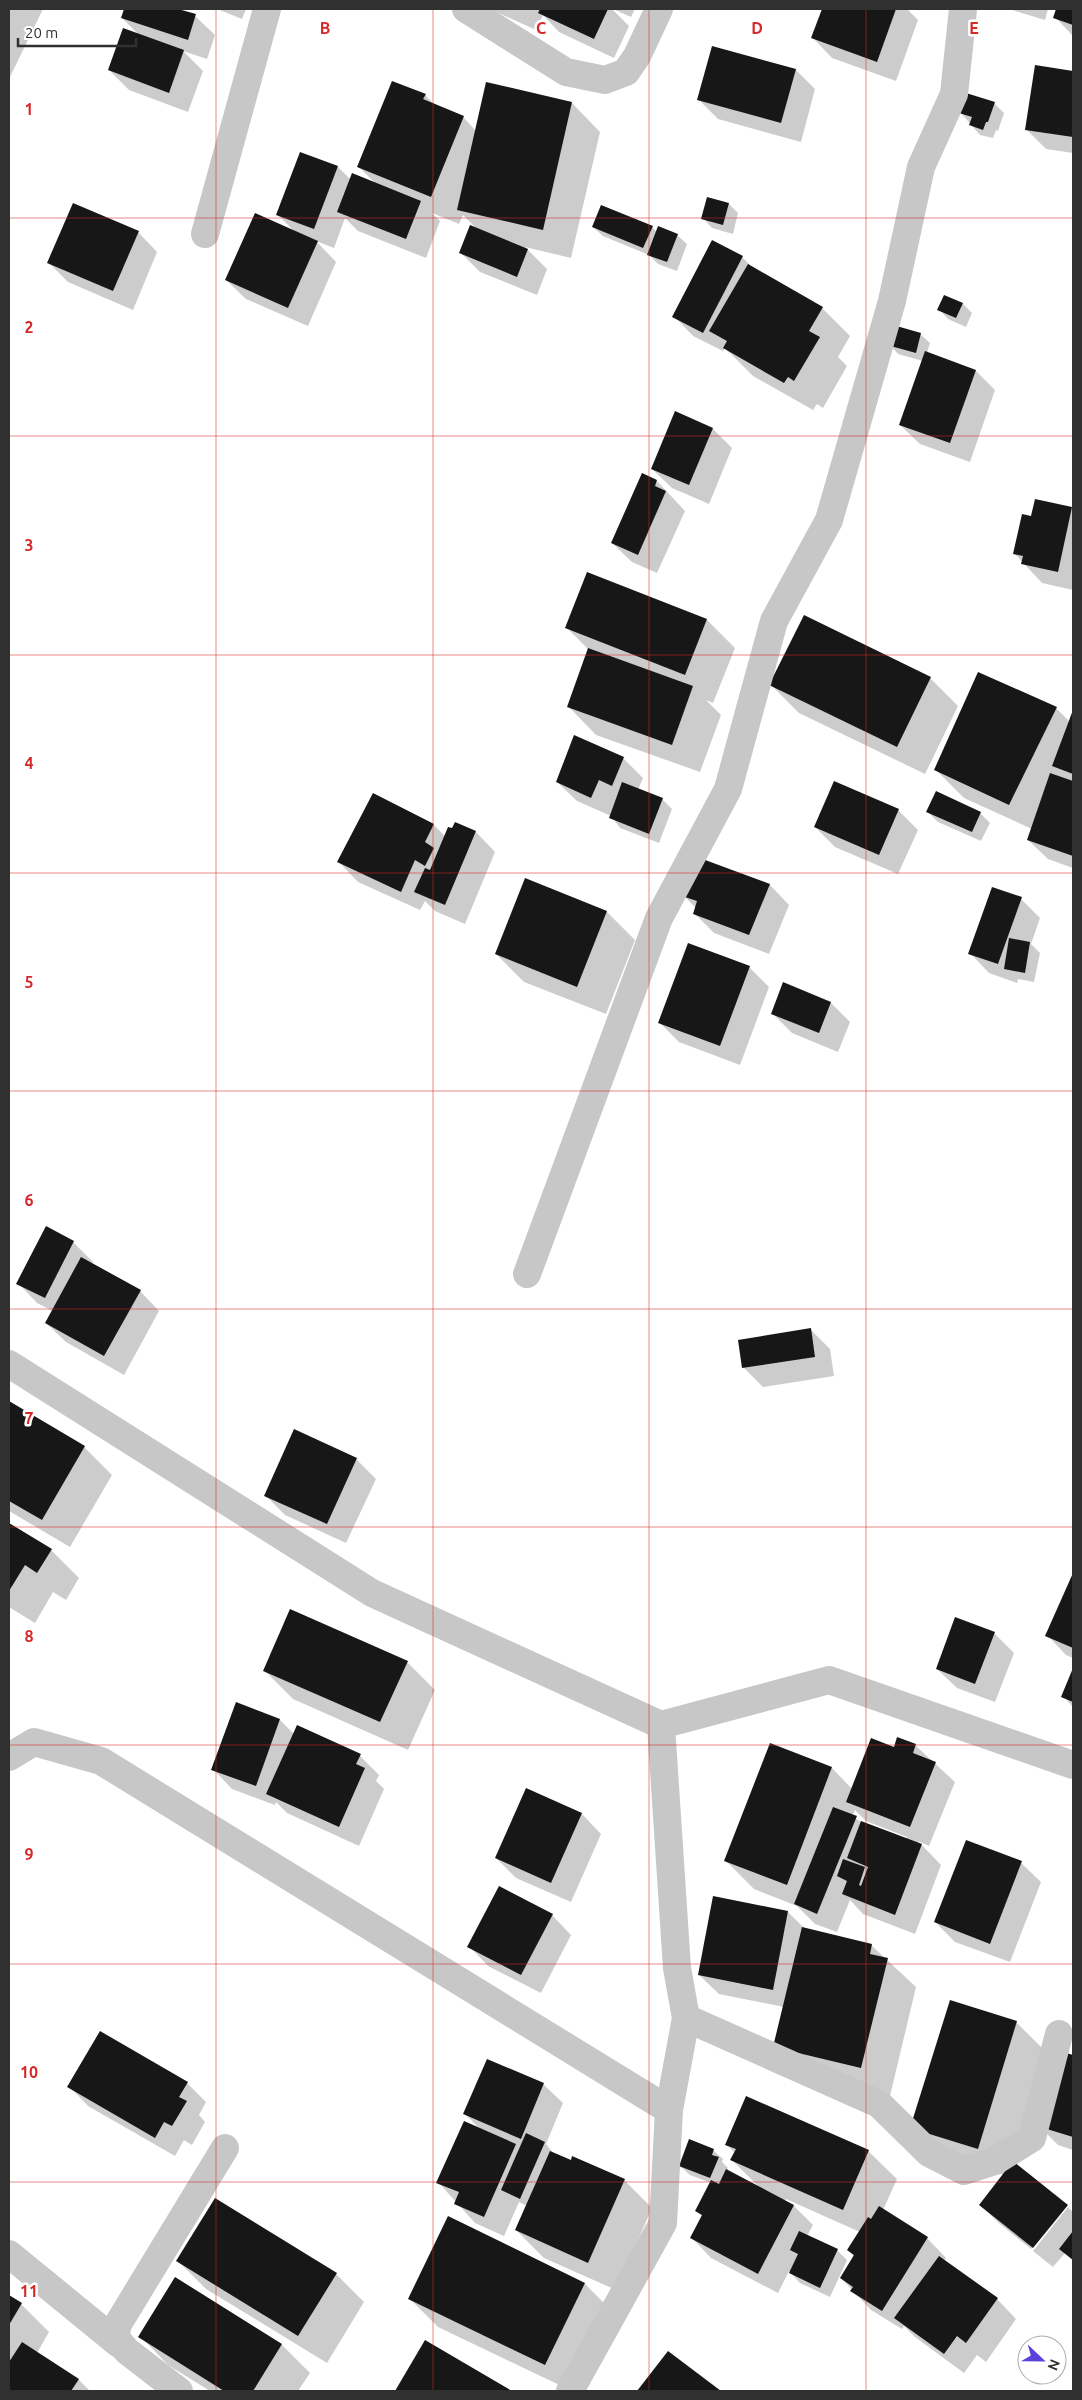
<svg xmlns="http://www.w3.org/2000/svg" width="1082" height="2400" viewBox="0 0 1082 2400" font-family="Ubuntu,sans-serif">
<rect width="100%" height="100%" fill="#fff"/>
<g fill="#0003" fill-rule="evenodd">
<path d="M9 9H43L9 79Z"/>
<path d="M125 9H174L195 16 215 35 207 59 183 51 203 71 188 112 129 90 109 70 139 35 122 18Z"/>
<path d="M217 9H246L242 19Z"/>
<path d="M490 9H612L629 26 614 58 559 32 543 15 536 30Z"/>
<path d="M613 9H635L631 17Z"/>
<path d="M824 9H907L918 20 896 81 832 58 813 38Z"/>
<path d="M1009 9H1048L1045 20Z"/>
<path d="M1058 9H1073V36L1055 17Z"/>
<path d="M1036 67 1073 72V153L1046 149 1026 129Z"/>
<path d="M796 70 815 89 801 142 718 119 699 100Z"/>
<path d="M425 95 436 106 463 117 476 131 572 103 600 132 571 258 525 247 547 269 537 295 480 272 461 253 478 230 463 215 459 224 432 213 440 221 426 258 358 231 345 218 334 248 316 241 336 262 308 326 246 299 226 280 296 233 278 215 338 167 351 180 376 184 359 167Z"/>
<path d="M994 103 1004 113 998 131 996 130 993 138 980 135 961 113Z"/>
<path d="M708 198 729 204 738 213 733 234 712 228 703 218Z"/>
<path d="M593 227H652L657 232 677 235 687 244 677 271 658 264 649 255 603 236Z"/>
<path d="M138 232 157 252 133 310 68 282 49 263Z"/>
<path d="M742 257 753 268 822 308 850 336 838 357 847 366 823 408 817 404 813 410 753 376 725 348 723 351 693 336 674 316Z"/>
<path d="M963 304 972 313 966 327 948 319 939 309Z"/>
<path d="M920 334 930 343 927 353 976 371 995 390 970 462 920 444 900 425 923 361 898 354 889 344Z"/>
<path d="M676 413 713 429 732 448 709 504 672 488 652 469Z"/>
<path d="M657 481 685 511 657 573 632 562 612 543Z"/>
<path d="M1072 508 1073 510V590L1042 583 1015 554 1032 517Z"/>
<path d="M707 620 735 648 713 703 706 700 721 715 700 772 596 735 568 706 589 650 567 628Z"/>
<path d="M978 673 1056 708 1070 722 1073 713V868L1048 859 1028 840 1032 829 964 798 935 769Z"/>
<path d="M930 678 958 706 925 774 799 713 771 685Z"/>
<path d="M623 758 643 778 638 790 662 799 672 809 659 843 620 828 611 816 577 801 557 782Z"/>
<path d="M373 794 434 825 446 837 455 824 476 832 495 852 465 924 435 911 425 901 420 910 358 882 339 862Z"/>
<path d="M898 810 918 830 898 874 835 847 815 827Z"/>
<path d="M928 812 980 813 990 823 981 841 938 822Z"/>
<path d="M698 858 770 885 789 905 769 954 714 933 694 913 696 908 684 896Z"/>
<path d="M525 880 607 912 635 940 606 1014 524 982 496 954Z"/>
<path d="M1021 899 1040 918 1031 944 1040 953 1034 982 1018 979 1017 983 989 973 970 953Z"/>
<path d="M749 967 769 987 740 1065 679 1042 660 1023Z"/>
<path d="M784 984 831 1003 850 1022 838 1052 792 1033 772 1013Z"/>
<path d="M46 1228 73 1242 93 1262 92 1265 140 1291 159 1311 124 1375 66 1342 46 1323 53 1311 37 1303 18 1283Z"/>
<path d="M810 1329 830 1349 834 1376 763 1387 744 1368 739 1341Z"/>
<path d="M9 1403 84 1447 112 1475 70 1547 9 1511Z"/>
<path d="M356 1459 376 1479 346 1543 285 1515 265 1495Z"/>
<path d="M9 1523 51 1550 79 1578 66 1600 53 1592 35 1623 9 1607Z"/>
<path d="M1073 1576V1658L1066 1655 1047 1635Z"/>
<path d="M994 1633 1014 1653 995 1702 957 1688 937 1669Z"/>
<path d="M407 1662 435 1690 408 1750 293 1699 265 1671Z"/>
<path d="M1073 1672V1707L1063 1696Z"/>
<path d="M280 1720 294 1734 360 1756 379 1775 376 1781 384 1789 359 1846 287 1813 276 1802 275 1805 232 1789 213 1769Z"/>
<path d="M770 1745 832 1768 852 1789 894 1749 915 1745 955 1782 929 1846 918 1841 941 1865 915 1934 863 1914 850 1900 837 1932 815 1924 797 1906 754 1889 726 1861ZM855 1810 866 1821 907 1837 906 1840 861 1822 852 1816Z"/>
<path d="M526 1790 582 1814 601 1834 571 1902 516 1878 496 1858Z"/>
<path d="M1021 1863 1041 1882 1010 1962 955 1942 935 1922Z"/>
<path d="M788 1912 805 1929 872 1946 916 1987 890 2096 803 2074 784 2007 719 1994 699 1975Z"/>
<path d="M552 1915 571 1935 541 1993 488 1966 469 1946Z"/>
<path d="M1016 2022 1045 2051 1013 2163 1067 2206 1031 2249 1000 2224 980 2205 1004 2175 975 2167 912 2127Z"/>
<path d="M1061 2053 1073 2056V2150L1058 2145 1039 2126Z"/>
<path d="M187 2083 206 2102 199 2115 205 2122 192 2145 184 2140 175 2156 88 2106 69 2086Z"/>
<path d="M543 2084 563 2103 546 2144 554 2154 624 2180 652 2208 616 2290 544 2258 516 2230 527 2206 519 2202 504 2236 475 2223 438 2182 480 2129 465 2114Z"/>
<path d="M726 2144 868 2151 897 2179 883 2210 927 2238 946 2258 944 2261 997 2299 1016 2319 986 2362 977 2355 964 2373 915 2337 904 2326 902 2329 871 2310 841 2278 854 2257 848 2250 860 2232 786 2199 785 2201 794 2206 813 2225 807 2236 837 2250 847 2260 830 2297 800 2283 789 2271 778 2293 711 2258 692 2238 703 2217 697 2211 711 2183 690 2175 680 2166 713 2150 723 2159 722 2162 728 2168 727 2171 759 2187 732 2160 735 2153Z"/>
<path d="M1068 2207 1073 2212V2261L1065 2253 1053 2267 1033 2251Z"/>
<path d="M448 2218 585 2284 613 2312 572 2391 438 2327 409 2298Z"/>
<path d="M178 2261 336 2274 364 2302 327 2363 206 2289Z"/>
<path d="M176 2278 282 2345 310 2373 298 2391H210L168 2365 140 2336Z"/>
<path d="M9 2297 21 2304 49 2332 37 2353 79 2380 90 2391H9Z"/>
<path d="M425 2342 510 2391H396Z"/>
<path d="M668 2353 719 2391H639Z"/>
</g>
<g fill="#171717">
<path d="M124 9H178L196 14 188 40 121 18Z"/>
<path d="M540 9H608L594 39 538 13Z"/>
<path d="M822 9H896L877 62 811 38Z"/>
<path d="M1056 9H1073V25L1053 18Z"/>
<path d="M123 28 184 50 169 93 108 70Z"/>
<path d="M712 46 796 69 781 123 697 100Z"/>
<path d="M1035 65 1073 71V137L1025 130Z"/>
<path d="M392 81 426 94 423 99 464 116 431 197 357 167Z"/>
<path d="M486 82 572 102 543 230 457 210Z"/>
<path d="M966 93 995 102 988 122H986L983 130 969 125 972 117 959 113Z"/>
<path d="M300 152 338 166 314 229 276 215Z"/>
<path d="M352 173 421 201 406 239 337 212Z"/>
<path d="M707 197 729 203 723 225 701 219Z"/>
<path d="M73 203 139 231 113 291 47 263Z"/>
<path d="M601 205 653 226 643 248 592 227Z"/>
<path d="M255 213 318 241 288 308 225 280Z"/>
<path d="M470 225 528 249 517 277 459 253Z"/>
<path d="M658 226 678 234 667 262 647 255Z"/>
<path d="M712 240 743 256 703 333 672 317Z"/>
<path d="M748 264 823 307 809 331 820 337 794 381 788 377 784 383 723 348 727 341 709 331Z"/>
<path d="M944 295 963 303 956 318 937 310Z"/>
<path d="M893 325 921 333 916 353 887 345Z"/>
<path d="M925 351 976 370 950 443 899 425Z"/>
<path d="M675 411 713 428 689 485 651 469Z"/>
<path d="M642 473 657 480 655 486 666 491 638 555 611 543Z"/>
<path d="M1035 499 1072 507 1058 572 1021 564 1023 556 1013 554 1022 514 1031 516Z"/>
<path d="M587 572 707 619 685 675 565 628Z"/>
<path d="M804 615 931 677 897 747 769 685Z"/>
<path d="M588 648 693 686 672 745 567 707Z"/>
<path d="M978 672 1057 707 1009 805 934 770Z"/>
<path d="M1073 710V774L1052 766Z"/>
<path d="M574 735 624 757 612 786 599 780 591 798 556 782Z"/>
<path d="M1050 773 1073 781V856L1027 840Z"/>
<path d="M834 781 899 809 879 855 814 827Z"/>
<path d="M622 782 663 798 649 834 609 818Z"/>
<path d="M936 791 981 812 972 832 926 812Z"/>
<path d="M373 793 434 824 425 842 434 848 425 866 415 860 401 892 337 862Z"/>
<path d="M455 822 476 831 445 905 414 892 425 868 430 870 448 827 452 828Z"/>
<path d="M697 857 770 884 749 935 693 914 697 901 682 896Z"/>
<path d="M525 878 607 911 577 987 495 954Z"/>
<path d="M992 887 1022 897 998 964 968 954Z"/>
<path d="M1009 938 1030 942 1025 973 1004 969Z"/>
<path d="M688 943 750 966 720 1046 658 1023Z"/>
<path d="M783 982 831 1002 819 1033 771 1014Z"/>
<path d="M46 1226 74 1241 45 1298 16 1284Z"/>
<path d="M81 1257 141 1290 104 1356 45 1323Z"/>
<path d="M811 1328 815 1357 742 1368 738 1340Z"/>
<path d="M9 1401 85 1446 42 1520 9 1501Z"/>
<path d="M294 1429 357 1458 327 1524 264 1496Z"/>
<path d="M9 1523 52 1549 37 1573 25 1565 9 1591Z"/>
<path d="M1073 1573V1648L1045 1636Z"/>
<path d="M290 1609 408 1661 380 1722 263 1671Z"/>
<path d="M955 1617 995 1632 975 1684 936 1669Z"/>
<path d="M1073 1668V1702L1061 1697Z"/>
<path d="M236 1702 280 1719 256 1786 211 1770Z"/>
<path d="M297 1725 361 1754 356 1764 365 1768 339 1827 266 1794Z"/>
<path d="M897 1737 916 1744 913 1753 936 1762 910 1827 846 1802 871 1738 894 1747Z"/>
<path d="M770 1743 832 1767 787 1885 724 1861Z"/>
<path d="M526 1788 582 1813 551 1883 495 1858Z"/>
<path d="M833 1807 857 1816 817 1914 794 1904Z"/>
<path d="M861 1821 922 1844 895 1915 842 1894 847 1881 837 1876 843 1859 865 1867 859 1885 861 1886 868 1867 847 1858Z"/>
<path d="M966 1840 1022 1861 990 1944 934 1922Z"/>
<path d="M499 1886 553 1914 521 1975 467 1947Z"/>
<path d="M713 1896 788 1911 773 1990 698 1975Z"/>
<path d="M802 1927 872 1944 870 1954 888 1958 861 2068 773 2047Z"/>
<path d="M950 2000 1017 2021 978 2149 910 2128Z"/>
<path d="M100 2031 188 2082 179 2097 187 2101 172 2126 164 2122 155 2138 67 2087Z"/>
<path d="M1060 2051 1073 2055V2137L1037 2126Z"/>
<path d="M487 2059 544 2083 521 2139 463 2114Z"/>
<path d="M746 2096 869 2150 843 2210 730 2160 736 2149 725 2145Z"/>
<path d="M464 2121 516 2144 484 2217 454 2204 459 2192 436 2183Z"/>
<path d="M526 2133 545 2142 520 2199 501 2190Z"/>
<path d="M689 2139 714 2149 712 2155 719 2157 710 2178 679 2166Z"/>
<path d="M550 2151 571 2160 572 2156 625 2179 588 2263 515 2230Z"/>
<path d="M1013 2161 1068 2205 1033 2248 979 2205Z"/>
<path d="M726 2169 794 2205 758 2274 690 2238 702 2215 695 2211 711 2180 719 2184Z"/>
<path d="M215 2198 337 2273 298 2336 176 2261Z"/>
<path d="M879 2206 928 2237 882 2311 850 2291 853 2287 840 2278 854 2255 847 2250 868 2217 871 2219Z"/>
<path d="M448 2216 585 2283 545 2365 408 2299Z"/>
<path d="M799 2231 838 2249 820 2288 789 2273 798 2254 790 2250Z"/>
<path d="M1073 2231V2260L1059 2249Z"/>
<path d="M939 2256 998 2298 966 2343 957 2336 944 2354 894 2318Z"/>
<path d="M175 2277 282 2344 253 2391H224L138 2337Z"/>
<path d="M9 2295 22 2303 9 2325Z"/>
<path d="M425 2340 512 2391H395Z"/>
<path d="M22 2342 79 2379 71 2391H9V2362Z"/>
<path d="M668 2351 721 2391H637Z"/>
</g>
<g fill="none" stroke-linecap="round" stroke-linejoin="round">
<g stroke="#c7c7c7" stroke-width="28">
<path d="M466 9 566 72 605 80 626 72 637 56 659 9"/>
<path d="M205 234 267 9"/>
<path d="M527 1274 659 918 728 789 774 621 829 520 892 301 921 167 954 94 963 9"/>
<path d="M9 1364 372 1593 661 1725"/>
<path d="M9 1757 34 1742 101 1761 669 2110"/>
<path d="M686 2018 879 2104 929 2153 964 2171 995 2161 1032 2138 1059 2034"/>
<path d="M9 2254 119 2344"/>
<path d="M179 2391 127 2351 115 2337 118 2324 225 2148"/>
<path d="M570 2391 663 2223 669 2110 686 2018 677 1968 661 1725 829 1680 1073 1765"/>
</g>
</g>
<path fill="none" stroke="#d62828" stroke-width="1" stroke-opacity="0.55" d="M216 9V2391M433 9V2391M649 9V2391M866 9V2391M9 218H1073M9 436H1073M9 655H1073M9 873H1073M9 1091H1073M9 1309H1073M9 1527H1073M9 1745H1073M9 1964H1073M9 2182H1073"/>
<g font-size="16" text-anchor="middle" font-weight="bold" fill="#d62828" stroke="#fff" stroke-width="5" stroke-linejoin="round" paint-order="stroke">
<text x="325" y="34">B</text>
<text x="541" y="34">C</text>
<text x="757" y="34">D</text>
<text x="974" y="34">E</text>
<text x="29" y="115">1</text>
<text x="29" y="333">2</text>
<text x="29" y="551">3</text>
<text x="29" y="769">4</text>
<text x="29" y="988">5</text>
<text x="29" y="1206">6</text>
<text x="29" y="1424">7</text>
<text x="29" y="1642">8</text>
<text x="29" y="1860">9</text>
<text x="29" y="2078">10</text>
<text x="29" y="2297">11</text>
</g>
<rect width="1082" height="2400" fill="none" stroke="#303030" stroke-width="20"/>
<g transform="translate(1042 2360) rotate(112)"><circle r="24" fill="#ffffff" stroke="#acacac"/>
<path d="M0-4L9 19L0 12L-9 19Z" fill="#5c40da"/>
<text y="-8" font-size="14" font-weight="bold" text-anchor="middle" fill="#303030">N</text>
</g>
<path d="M18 38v8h118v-8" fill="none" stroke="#303030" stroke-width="2.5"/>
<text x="25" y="38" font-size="15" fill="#303030" stroke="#ffffff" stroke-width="4" paint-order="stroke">20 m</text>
</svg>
